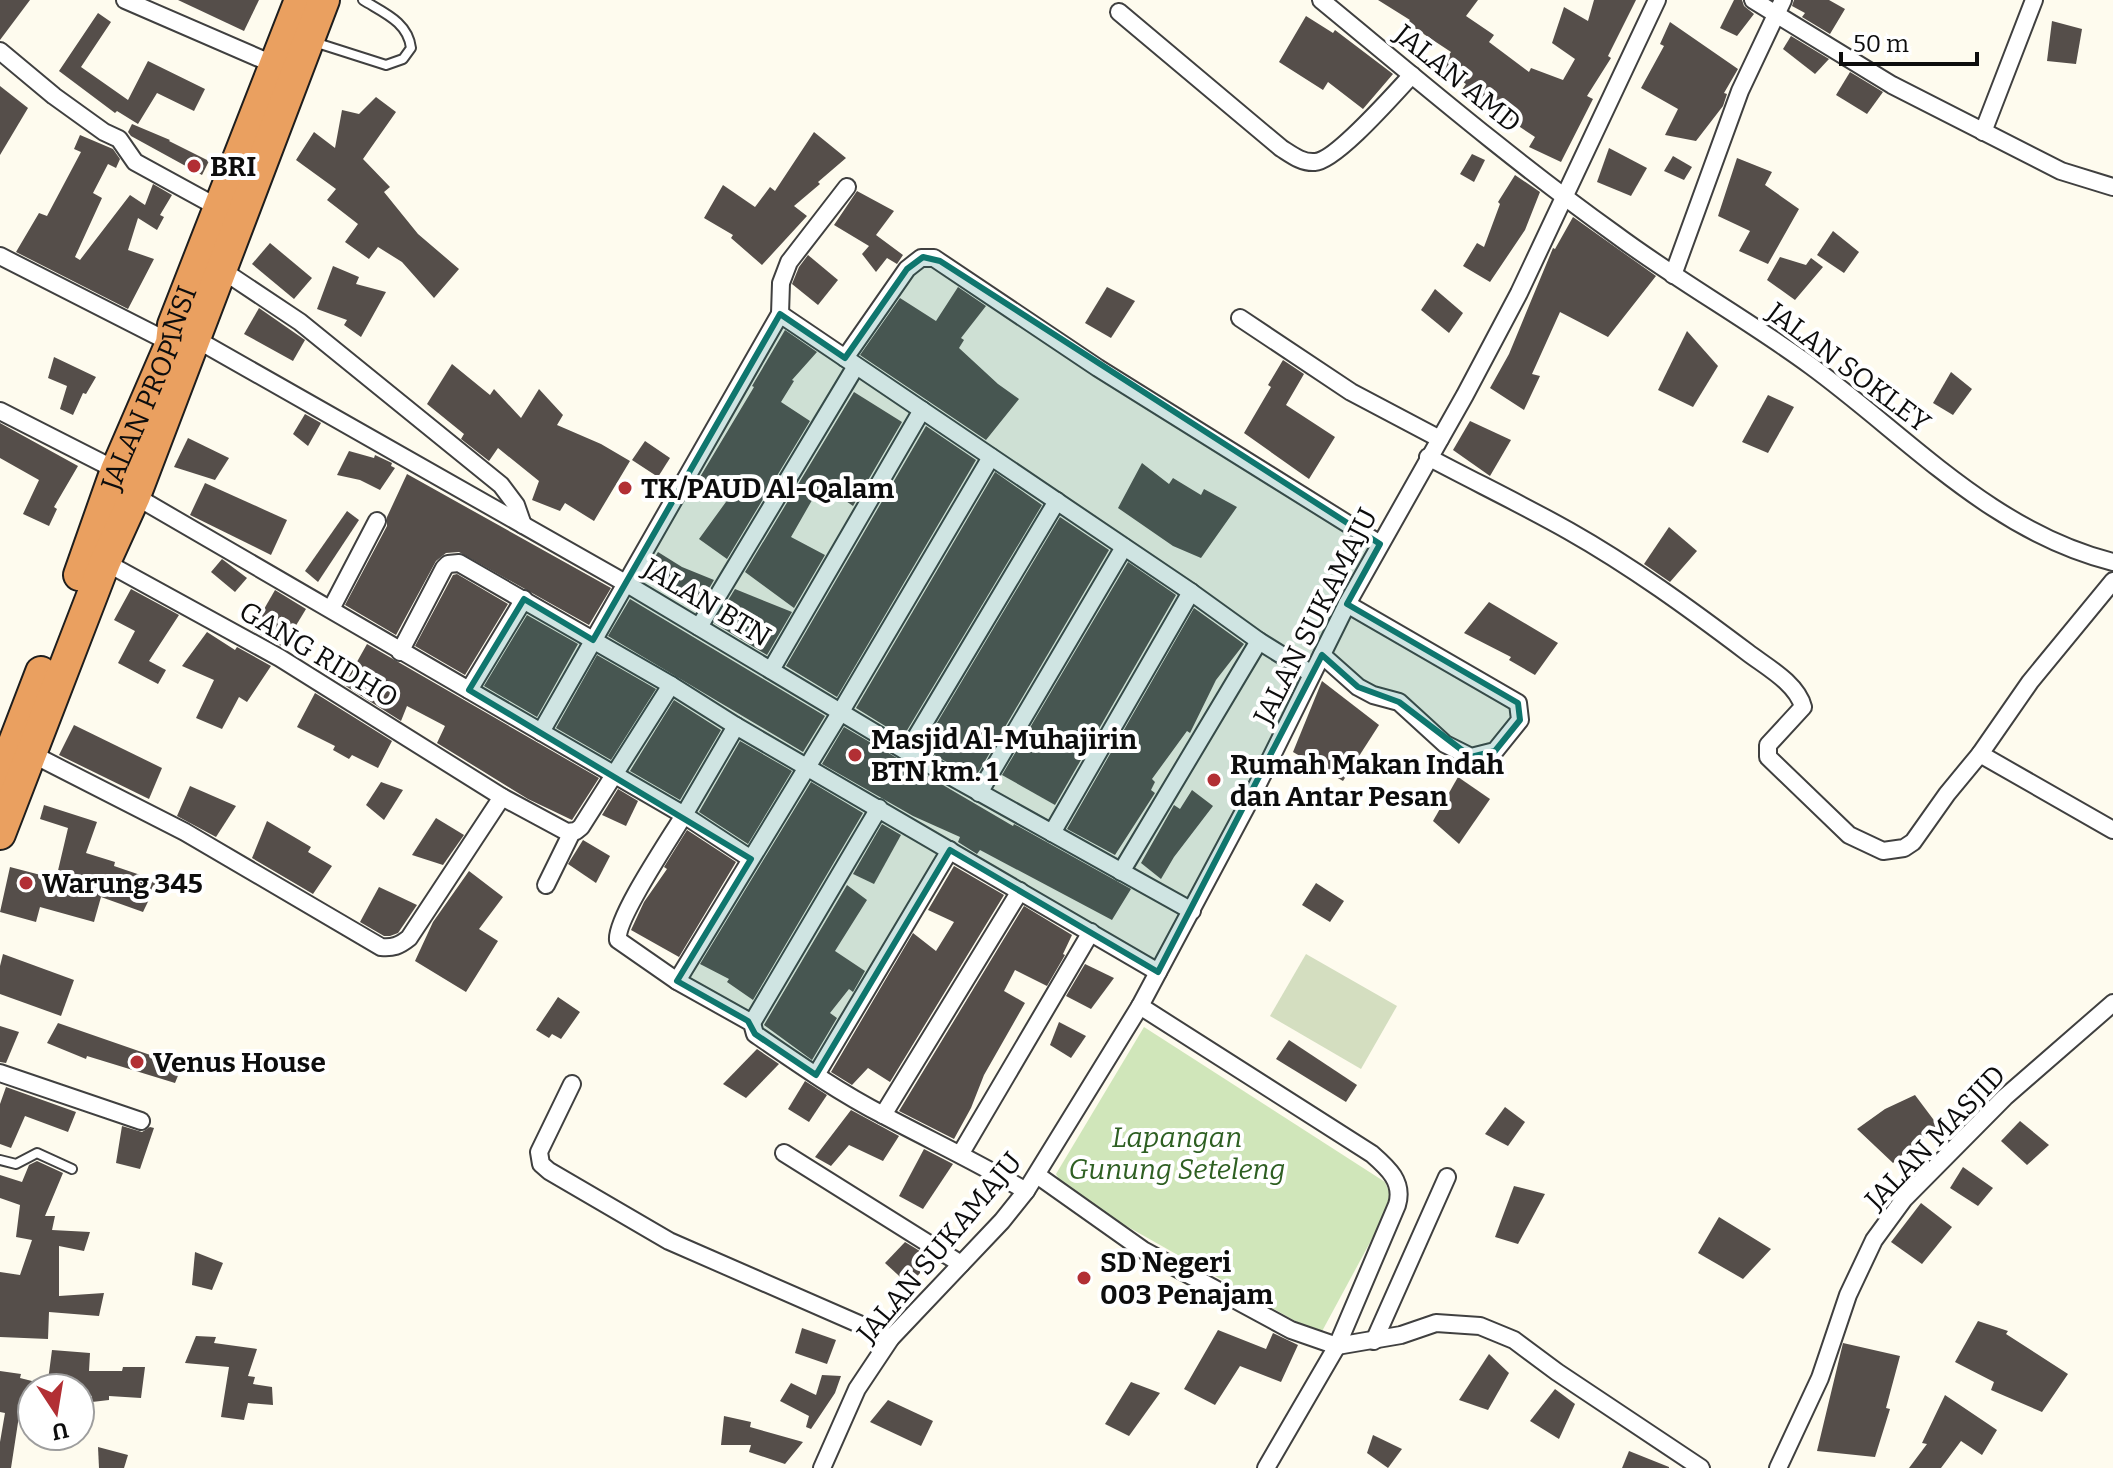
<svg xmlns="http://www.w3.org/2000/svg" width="2113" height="1468" viewBox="0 0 2113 1468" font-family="Bitter,serif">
<rect width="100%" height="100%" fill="#fefbee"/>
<path fill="#d0e6ba" d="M1144 1027 1385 1182 1390 1194 1387 1211 1320 1335 1105 1214 1060 1181 1056 1174Z"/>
<path fill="#d4dec0" d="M1306 954 1397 1006 1361 1069 1270 1016Z"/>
<g fill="#554e4a">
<path d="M0 0H30L0 40Z"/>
<path d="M178 0H259L244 31Z"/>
<path d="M1378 0H1478L1466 16 1494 35 1489 42 1529 72 1531 68 1563 80 1575 59 1552 43 1564 7 1588 21 1594 0H1636L1608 56 1611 58 1587 96 1593 99 1561 162 1529 147 1535 137 1490 107 1485 113 1459 94 1466 84 1441 67 1451 52 1407 23 1410 20Z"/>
<path d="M1734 0H1742L1744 6 1754 14 1737 36 1720 28Z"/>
<path d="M1794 0H1829L1845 9 1830 34 1802 17 1805 13 1792 6Z"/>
<path d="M98 13 111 22 81 67 128 100 148 61 205 89 194 111 157 93 138 124 117 111 115 113 59 71Z"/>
<path d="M1306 16 1333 33 1335 30 1393 74 1363 109 1328 82 1323 90 1279 62Z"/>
<path d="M2052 21 2082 29 2076 64 2047 61Z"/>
<path d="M1670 22 1738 69 1724 93 1727 94 1723 106 1696 141 1665 135 1678 109 1641 88 1664 46 1660 44Z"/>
<path d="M1791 36 1829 59 1815 74 1783 49Z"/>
<path d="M1850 72 1883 92 1867 114 1836 95Z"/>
<path d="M0 86 28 108 0 155Z"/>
<path d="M376 97 396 112 363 159 390 187 384 192 418 234 459 269 434 298 402 262 378 247 369 259 345 242 358 224 327 200 336 189 296 160 314 132 335 148 342 110 359 114Z"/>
<path d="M132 124 170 140 169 141 209 161 202 175 131 136 128 132Z"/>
<path d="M814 132 846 158 818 182 820 184 794 206 807 216 762 265 731 238 733 235 704 218 723 185 755 207 770 187 775 191Z"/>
<path d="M80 135 113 149 120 159 116 168 108 164 93 193 102 198 75 257 80 260 130 195 145 205 153 184 172 195 160 215 164 217 157 230 138 218 128 250 154 259 128 309 16 252 39 213 47 216 81 152 74 149Z"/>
<path d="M1609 148 1647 168 1631 196 1597 182Z"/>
<path d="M1472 154 1485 160 1474 182 1460 174Z"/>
<path d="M1673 156 1692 167 1684 180 1664 171Z"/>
<path d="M1737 158 1772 172 1765 185 1799 209 1768 264 1739 251 1750 231 1718 216Z"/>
<path d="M1515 175 1540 192 1525 230 1490 282 1463 266 1477 243 1484 247 1500 204 1498 202Z"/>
<path d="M857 191 894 211 876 235 903 255 897 264 887 258 876 272 862 254 869 246 834 225Z"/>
<path d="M1573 217 1656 276 1608 337 1560 312 1532 374 1540 376 1524 410 1490 388 1509 354 1553 248 1555 249Z"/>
<path d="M1833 231 1859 252 1844 273 1817 255Z"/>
<path d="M270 243 312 278 294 299 252 264Z"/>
<path d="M808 255 838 280 818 305 792 284 799 267Z"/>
<path d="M1780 257 1806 265 1811 258 1823 267 1795 300 1767 280Z"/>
<path d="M333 266 359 277 356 284 386 292 361 337 344 325 347 320 317 309Z"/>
<path d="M958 287 986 306 961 338 964 340 959 348 998 384 1019 399 986 440 860 355 900 298 936 321Z"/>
<path d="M1107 287 1135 301 1111 338 1085 323Z"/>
<path d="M1435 289 1463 313 1449 333 1421 310Z"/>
<path d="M259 308 305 340 293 361 244 334Z"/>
<path d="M785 330 817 352 792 380 794 381 781 402 810 421 727 559 699 539 731 495 697 482 754 387 752 386Z"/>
<path d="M1687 331 1718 366 1693 407 1658 390Z"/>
<path d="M54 357 96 377 86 394 83 393 73 415 60 409 67 386 48 378Z"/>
<path d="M1283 360 1304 374 1286 405 1335 437 1309 479 1244 433 1271 387 1268 385Z"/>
<path d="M452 364 490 395 494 389 521 418 539 389 563 415 557 425 601 444 630 461 594 521 565 503 560 511 532 500 539 481 498 448 489 461 461 439 464 434 427 404Z"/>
<path d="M1951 372 1972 389 1953 415 1933 403Z"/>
<path d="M854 392 902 422 853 506 823 485 819 488 791 537 825 555 794 608 745 572Z"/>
<path d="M1768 395 1794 407 1768 453 1742 442Z"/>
<path d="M305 414 321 423 308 446 293 434Z"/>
<path d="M1470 421 1511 440 1490 476 1453 450Z"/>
<path d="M0 423 78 466 54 507 57 509 49 526 23 514 39 480 0 458Z"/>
<path d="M926 426 976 460 837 697 786 666Z"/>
<path d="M188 438 229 458 215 480 174 467Z"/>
<path d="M645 441 670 458 658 477 632 460Z"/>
<path d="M349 451 374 458 375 455 392 463 391 466 395 468 380 490 360 480 337 475Z"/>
<path d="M1142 463 1169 484 1173 478 1201 495 1204 489 1237 507 1201 558 1173 546 1118 508Z"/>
<path d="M995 472 1042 505 903 737 856 708Z"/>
<path d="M407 474 611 588 589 625 459 552 446 553 436 561 396 635 345 605 387 526V517Z"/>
<path d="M205 483 287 520 271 555 190 515Z"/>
<path d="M347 511 359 520 318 582 305 571Z"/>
<path d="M1060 517 1109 550 975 778 922 748Z"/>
<path d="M1669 527 1697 551 1670 582 1644 564Z"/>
<path d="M658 552 682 567 714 580 700 604 643 576Z"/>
<path d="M222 559 247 578 235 592 211 572Z"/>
<path d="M1128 562 1176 595 1055 805 1002 775Z"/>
<path d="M457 574 508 604 465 675 415 646 453 575Z"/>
<path d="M131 589 179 615 149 661 166 670 158 684 118 663 135 631 114 620Z"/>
<path d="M735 589 792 612 767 655 714 623Z"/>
<path d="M275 590 306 609 283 647 252 630Z"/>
<path d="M630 599 825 716 803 752 608 636Z"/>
<path d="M1489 602 1558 643 1535 675 1509 660 1511 657 1464 633Z"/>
<path d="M1194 608 1244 644 1216 680 1190 733 1187 731 1152 779 1155 782 1151 790 1155 793 1115 855 1067 829Z"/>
<path d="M527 615 578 644 537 717 484 686Z"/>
<path d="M207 632 235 650 237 647 271 666 247 702 239 697 222 729 196 718 214 680 182 666Z"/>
<path d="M367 644 599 778 572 820 528 799 437 743 445 726 407 706 401 721 344 685Z"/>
<path d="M597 655 656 689 611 760 556 728Z"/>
<path d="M1322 681 1379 725 1343 781 1293 752Z"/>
<path d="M315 693 392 741 378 768 352 755 349 759 333 750 335 746 297 727Z"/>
<path d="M674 700 721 730 680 800 630 771Z"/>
<path d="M74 725 162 768 149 799 59 755Z"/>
<path d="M844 727 1013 826 1014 824 1131 889 1112 920 980 850 977 854 958 842 960 837 913 816 822 764Z"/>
<path d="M740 741 792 771 748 844 699 812Z"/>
<path d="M1458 777 1490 799 1459 844 1433 821Z"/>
<path d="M381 782 403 790 384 820 366 805Z"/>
<path d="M811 782 863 813 753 1000 727 982 729 979 700 964Z"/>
<path d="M190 786 236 806 216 837 177 816Z"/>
<path d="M618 789 638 801 626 826 602 815Z"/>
<path d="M1192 790 1213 806 1174 857 1161 879 1141 863 1174 805 1180 809Z"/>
<path d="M44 805 97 822 86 853 115 862 114 866 158 881 143 912 101 897 94 922 40 907 36 922 0 912 10 867 56 879 68 828 40 819Z"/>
<path d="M436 818 464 835 443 865 412 855Z"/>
<path d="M267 821 311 847 308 852 332 866 313 894 252 858Z"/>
<path d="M882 824 901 835 874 884 853 874Z"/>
<path d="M687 830 736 862 679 957 631 930 644 902 667 869 664 867Z"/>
<path d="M583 840 610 856 596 883 568 864Z"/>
<path d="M954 866 1004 895 890 1082 868 1068 852 1085 831 1072 913 933 936 951 954 922 928 910Z"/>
<path d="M469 871 503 897 479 929 498 941 466 992 415 961 433 922Z"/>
<path d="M1316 883 1344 901 1330 922 1302 905Z"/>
<path d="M847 885 867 900 835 951 865 971 853 992 849 989 830 1013 837 1018 812 1060 764 1025Z"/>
<path d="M379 887 417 905 398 933 390 936H384L360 922Z"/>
<path d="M1024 906 1072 935 1063 954 1065 955 1047 986 1015 970 1004 991 1025 1003 984 1075 971 1108 954 1139 899 1111Z"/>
<path d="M3 954 74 980 61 1016 0 994V966Z"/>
<path d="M1085 964 1114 978 1091 1009 1066 996Z"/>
<path d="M558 997 580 1012 561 1039 552 1034 549 1038 536 1030Z"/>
<path d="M1059 1022 1086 1036 1071 1058 1050 1045Z"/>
<path d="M58 1023 182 1066 175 1083 87 1056 86 1059 47 1043Z"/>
<path d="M0 1026 19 1032 6 1063 0 1062Z"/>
<path d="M1289 1040 1357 1085 1346 1102 1276 1059Z"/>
<path d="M757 1049 779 1064 746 1098 723 1084Z"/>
<path d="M805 1081 827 1095 809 1122 788 1109Z"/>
<path d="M6 1087 76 1112 68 1132 25 1116 11 1148 0 1144V1104Z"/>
<path d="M1915 1095 1939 1127 1913 1145 1893 1163 1857 1129 1885 1109Z"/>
<path d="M1505 1107 1525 1122 1508 1146 1485 1134Z"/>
<path d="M851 1110 899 1136 883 1161 849 1145 831 1166 815 1157Z"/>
<path d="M2020 1121 2049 1145 2027 1165 2001 1141Z"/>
<path d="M122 1126 142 1132 150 1127 154 1128 140 1169 116 1163Z"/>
<path d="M924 1149 953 1164 923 1209 899 1196Z"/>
<path d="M37 1161 63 1173 45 1216H55L52 1230 90 1232 84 1251 59 1246V1296L104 1293 99 1316 49 1312 48 1339 0 1337V1272L20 1275 32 1240 16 1237 20 1205 0 1198V1175L22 1182 29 1165Z"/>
<path d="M1963 1167 1993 1188 1978 1206 1950 1188Z"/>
<path d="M1514 1186 1545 1194 1518 1244 1495 1237Z"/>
<path d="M1921 1203 1952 1227 1922 1264 1891 1242Z"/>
<path d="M1719 1217 1771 1249 1743 1279 1698 1253Z"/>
<path d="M905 1242 933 1259 909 1285 885 1263Z"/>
<path d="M195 1252 223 1263 212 1290 192 1285Z"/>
<path d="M1978 1321 2008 1331 2006 1334 2068 1374 2042 1412 1991 1390 1994 1382 1955 1362Z"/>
<path d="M802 1328 836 1340 827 1364 795 1353Z"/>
<path d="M1218 1330 1266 1349 1273 1333 1298 1345 1281 1382 1240 1366 1215 1405 1184 1389Z"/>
<path d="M196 1336 216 1337 214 1343 257 1349 248 1376 255 1377 253 1384 272 1387 273 1405 248 1403 244 1420 221 1417 229 1367 185 1363Z"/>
<path d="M1843 1343 1900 1356 1886 1408 1890 1409 1875 1457 1817 1451Z"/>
<path d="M52 1350 90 1353 89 1371H122L123 1367H145L141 1398 109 1396V1400L92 1402V1396L80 1395V1388H47Z"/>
<path d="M1489 1354 1509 1373 1488 1410 1459 1400Z"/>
<path d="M0 1371 21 1374 20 1378 32 1381V1416H19L11 1468H0V1442L5 1413 0 1412Z"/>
<path d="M822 1375 841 1376 835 1393 811 1429 806 1427 809 1416 780 1401 791 1383 816 1395Z"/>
<path d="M1131 1382 1160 1393 1129 1436 1105 1424Z"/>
<path d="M1555 1389 1575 1404 1559 1439 1530 1421Z"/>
<path d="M1945 1395 1997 1430 1982 1455 1961 1441 1941 1468H1909L1927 1444 1922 1443Z"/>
<path d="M888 1400 933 1421 921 1446 870 1422Z"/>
<path d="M724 1416 751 1422 750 1427 803 1442 785 1464 749 1452 751 1445H721Z"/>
<path d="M1373 1435 1402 1449 1388 1468 1367 1453Z"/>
<path d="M98 1447 128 1455 124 1468H99Z"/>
<path d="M1629 1451 1669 1467V1468H1622Z"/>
</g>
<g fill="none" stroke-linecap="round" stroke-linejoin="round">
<g stroke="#404040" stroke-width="12">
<g id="lane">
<path d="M314 42 386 65 403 59 411 48C408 22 384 13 363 0"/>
<path d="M0 1160 16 1164 37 1153 72 1169"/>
</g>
</g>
<g stroke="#404040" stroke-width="20">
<g id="street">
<path d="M125 0 275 65"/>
<path d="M1321 0C1417 79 1513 161 1615 234 1678 281 1747 319 1811 366 1908 437 1992 532 2113 562"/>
<path d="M1753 0 1892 85 2061 171 2113 187"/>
<path d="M1119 12 1281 148C1292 155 1302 163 1315 162 1336 161 1395 93 1412 75"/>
<path d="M0 51 54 96 104 132 119 139 135 162 219 208"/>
<path d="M1983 132 2034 0"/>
<path d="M0 256 171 343"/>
<path d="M219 268 300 322 501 485 516 505 523 525"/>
<path d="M1673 275 1740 91 1783 0"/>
<path d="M780 314 781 283 789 262 847 187"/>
<path d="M1240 318 1351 392 1440 439"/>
<path d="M194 338 627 584 907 752 1192 911"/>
<path d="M845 358 907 269 921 258H934L1098 368 1380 544"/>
<path d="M0 411 116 470"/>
<path d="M1428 457C1475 482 1523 505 1569 531 1631 566 1690 609 1747 652 1765 666 1797 683 1803 707L1768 745V757L1849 835 1883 851 1904 848 1913 842 1947 794 1980 754 2030 682 2113 581"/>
<path d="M135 496 684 815 736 726 1158 972"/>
<path d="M105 562 280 658 502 797"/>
<path d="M331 609 377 521"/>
<path d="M699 627 856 366"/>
<path d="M400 652 444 568 448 564 459 563 671 685 736 726"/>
<path d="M1322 655 1358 687 1373 695 1399 702 1445 744 1471 757 1495 751 1520 720 1518 703 1347 604"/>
<path d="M771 670 922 410"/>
<path d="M469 690 524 599"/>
<path d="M541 732 780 314 1191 592 1259 641 1312 674"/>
<path d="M907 752 1057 501"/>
<path d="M32 754 185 832 381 947C393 948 399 946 409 938L502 797 567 832 576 831 581 827 671 685"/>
<path d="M1980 754 2113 830"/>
<path d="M979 793 1124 547"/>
<path d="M1052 833 1191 592"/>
<path d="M751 859 684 815C671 837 615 919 618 940L677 981 840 713 991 457"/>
<path d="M1121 872 1259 641"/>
<path d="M546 885 572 832"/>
<path d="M677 981 752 1023 755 1034C797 1063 840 1093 885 1116 932 1141 979 1163 1026 1191"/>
<path d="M1140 1006 1372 1154C1388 1168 1404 1182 1397 1205L1337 1346 1266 1468"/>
<path d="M752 1023 879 808"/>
<path d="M0 1073 141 1121"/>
<path d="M816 1075 950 850"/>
<path d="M572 1084 539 1152 541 1164 549 1171 669 1241 891 1338"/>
<path d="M883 1115 1020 891"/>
<path d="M784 1153 961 1264"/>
<path d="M961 1153 1091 932"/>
<path d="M1037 1175 1143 1250 1291 1330 1337 1346 1401 1335 1436 1323 1480 1326 1514 1340 1557 1372 1701 1468"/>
<path d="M1374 1341 1447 1177"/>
<path d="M822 1468 857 1389 891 1338 1002 1221 1026 1191 1140 1006 1251 798 1347 604 1465 395 1519 293 1657 0"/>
<path d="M1778 1468 1820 1378 1848 1295 1874 1240 1904 1199 2005 1097 2113 1003"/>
</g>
</g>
<g stroke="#1e1e1e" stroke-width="34">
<g id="highway">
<path id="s1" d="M79 575 116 470 171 343 173 325 300 0"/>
<path d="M0 779 41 672"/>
<path d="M0 834 105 562 135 496 324 0"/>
</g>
</g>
<use href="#lane" stroke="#fff" stroke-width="8"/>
<use href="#street" stroke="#fff" stroke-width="16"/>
<use href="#highway" stroke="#eaa060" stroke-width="30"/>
</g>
<path fill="#0f766e" fill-opacity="0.2" stroke="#0f766e" stroke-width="6" stroke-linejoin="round" d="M923 257 940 261 1380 544 1347 604 1518 703 1520 720 1495 751 1471 757 1399 702 1358 687 1322 655 1158 972 950 850 816 1075 755 1034 748 1021 677 981 751 859 469 690 524 599 593 640 780 314 845 358 907 269Z"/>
<g fill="#b22f34" stroke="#fff" stroke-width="3">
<circle cx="194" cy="166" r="8"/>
<circle cx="625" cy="488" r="8"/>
<circle cx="855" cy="755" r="8"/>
<circle cx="1214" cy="780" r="8"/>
<circle cx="26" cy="883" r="8"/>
<circle cx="137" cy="1062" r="8"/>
<circle cx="1084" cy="1278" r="8"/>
</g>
<g text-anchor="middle" stroke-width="8" stroke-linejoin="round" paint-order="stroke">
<g font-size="28" fill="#0d0d0d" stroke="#fff">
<text transform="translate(1458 78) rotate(39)" y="10">JALAN AMD</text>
<text transform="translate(1849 367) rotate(37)" y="10">JALAN SOKLEY</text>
<text dy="10" stroke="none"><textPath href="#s1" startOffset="200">JALAN PROPINSI</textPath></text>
<text transform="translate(707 602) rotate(31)" y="10">JALAN BTN</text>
<text transform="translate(1315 616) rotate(-63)" y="10">JALAN SUKAMAJU</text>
<text transform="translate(319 654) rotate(31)" y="10">GANG RIDHO</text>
<text transform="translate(1935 1137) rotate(-46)" y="10">JALAN MASJID</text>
<text transform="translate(939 1247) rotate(-50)" y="10">JALAN SUKAMAJU</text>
</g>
<g font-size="28" font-weight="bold" fill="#0d0d0d" stroke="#fff" text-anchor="start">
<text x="210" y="176">BRI</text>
<text x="641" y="498">TK/PAUD Al-Qalam</text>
<text x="871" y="749">Masjid Al-Muhajirin<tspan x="871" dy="32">BTN km. 1</tspan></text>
<text x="1230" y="774">Rumah Makan Indah<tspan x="1230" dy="32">dan Antar Pesan</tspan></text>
<text x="42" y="893">Warung 345</text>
<text x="153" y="1072">Venus House</text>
<text x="1100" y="1272">SD Negeri<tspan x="1100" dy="32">003 Penajam</tspan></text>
</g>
<g font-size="28" font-style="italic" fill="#2e5f22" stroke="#fff">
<text x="1177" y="1147">Lapangan<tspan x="1177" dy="32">Gunung Seteleng</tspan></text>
</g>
</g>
<g transform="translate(56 1412) rotate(168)"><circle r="38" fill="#ffffff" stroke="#9e9e9e" stroke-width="2"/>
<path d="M0-6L14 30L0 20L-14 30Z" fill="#b22f34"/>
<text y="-12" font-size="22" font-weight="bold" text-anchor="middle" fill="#0d0d0d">U</text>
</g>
<path d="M1841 52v12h136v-12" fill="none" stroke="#0d0d0d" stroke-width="4"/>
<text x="1853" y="52" font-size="24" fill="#0d0d0d" stroke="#ffffff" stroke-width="6" paint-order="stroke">50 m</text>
</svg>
